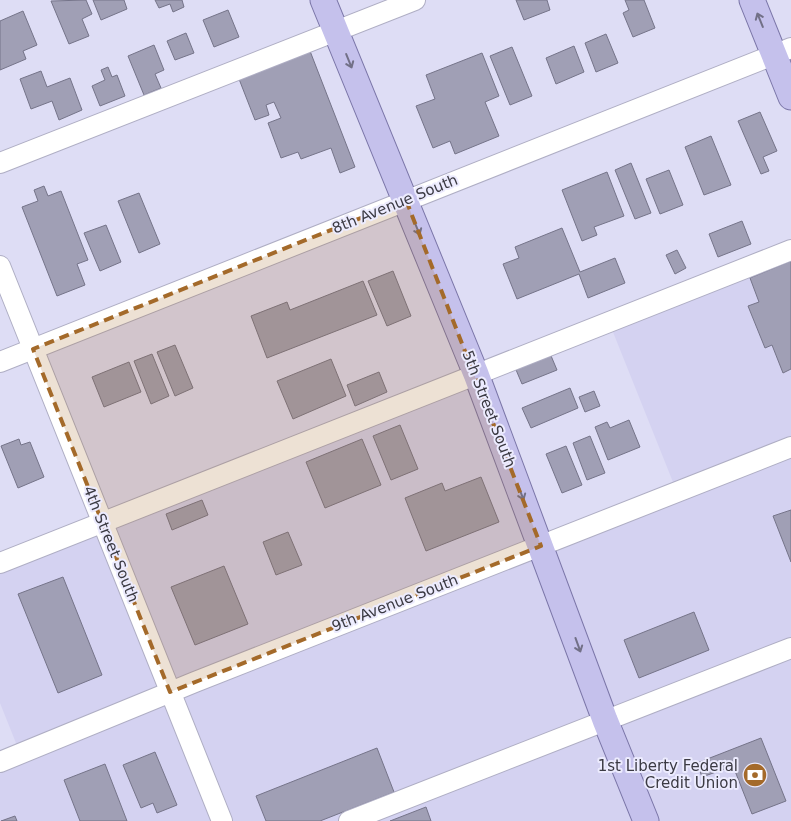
<svg xmlns="http://www.w3.org/2000/svg" width="791" height="821" viewBox="0 0 791 821" font-family="'DejaVu Sans',sans-serif">
<rect width="100%" height="100%" fill="#deddf5"/>
<path fill="#d4d2f1" d="M791 250V821H0V762L20 753 0 703V563L476 374 548 543 677 492 609 322Z"/>
<g fill="#a09fb5" stroke="#757489">
<path d="M86 0 92 14 82 19 89 36 69 44 51 1Z"/>
<path d="M93 0H124L127 9 101 20Z"/>
<path d="M155 0H182L184 7 173 12 170 4 159 8Z"/>
<path d="M516 0H547L550 10 524 20Z"/>
<path d="M625 0H644L655 28 633 37 623 13 629 10Z"/>
<path d="M228 10 239 37 214 47 203 20Z"/>
<path d="M23 11 37 45 23 51 26 59 0 70V21Z"/>
<path d="M186 33 194 53 175 60 167 41Z"/>
<path d="M606 34 618 63 596 72 585 43Z"/>
<path d="M154 45 164 70 155 74 161 88 144 95 128 56Z"/>
<path d="M574 46 584 72 556 84 546 58Z"/>
<path d="M512 47 532 96 510 105 490 56Z"/>
<path d="M310 51 355 167 340 173 331 148 301 159 298 152 281 158 268 123 281 118 274 102 266 105 269 115 255 120 239 79Z"/>
<path d="M482 53 499 96 485 102 499 136 455 154 450 141 433 148 416 106 435 99 426 75Z"/>
<path d="M108 67 112 77 117 75 125 96 100 106 92 86 105 80 101 70Z"/>
<path d="M41 71 47 87 70 78 82 110 59 120 52 101 31 109 20 79Z"/>
<path d="M760 112 777 151 763 157 769 171 761 174 738 121Z"/>
<path d="M711 136 731 185 704 195 685 147Z"/>
<path d="M631 163 651 213 635 219 615 170Z"/>
<path d="M669 170 683 205 660 214 646 179Z"/>
<path d="M607 172 624 216 594 227 597 235 582 241 562 190Z"/>
<path d="M44 186 48 196 61 191 88 260 77 264 85 285 57 296 22 207 38 201 34 190Z"/>
<path d="M139 193 160 244 139 253 118 201Z"/>
<path d="M742 221 751 244 718 257 709 234Z"/>
<path d="M106 225 121 262 100 271 84 233Z"/>
<path d="M562 228 580 272 615 258 625 283 588 298 579 274 517 299 503 264 519 258 515 247Z"/>
<path d="M677 250 686 268 675 274 666 255Z"/>
<path d="M791 261V369L783 373 772 345 765 348 748 306 759 302 750 278Z"/>
<path d="M393 271 411 316 387 326 368 281Z"/>
<path d="M363 281 377 315 267 358 251 316 287 302 290 310Z"/>
<path d="M175 345 193 388 175 396 157 352Z"/>
<path d="M549 351 557 370 522 384 514 365Z"/>
<path d="M152 354 169 396 151 404 134 361Z"/>
<path d="M331 359 346 396 293 419 277 381Z"/>
<path d="M129 362 141 392 104 407 92 377Z"/>
<path d="M379 372 387 392 355 406 347 385Z"/>
<path d="M570 388 578 408 531 428 522 408Z"/>
<path d="M594 391 600 406 585 412 579 397Z"/>
<path d="M629 420 640 447 608 460 595 427 607 422 610 428Z"/>
<path d="M400 425 418 469 391 480 373 436Z"/>
<path d="M590 436 605 473 587 480 573 443Z"/>
<path d="M19 439 21 445 30 442 44 477 18 488 1 446Z"/>
<path d="M362 439 381 485 325 508 306 462Z"/>
<path d="M566 446 582 485 562 493 546 454Z"/>
<path d="M481 477 499 522 426 551 405 498 442 483 445 491Z"/>
<path d="M202 500 208 515 172 530 166 514Z"/>
<path d="M791 510V562L773 516Z"/>
<path d="M288 532 302 565 276 575 263 542Z"/>
<path d="M224 566 248 624 195 645 171 587Z"/>
<path d="M63 577 102 675 58 693 18 594Z"/>
<path d="M694 612 709 650 639 678 624 640Z"/>
<path d="M761 738 786 801 752 814 733 766 702 777 697 763Z"/>
<path d="M377 748 394 792 320 821H266L256 796Z"/>
<path d="M155 752 177 805 157 813 153 803 141 808 123 765Z"/>
<path d="M105 764 127 821H80L64 780Z"/>
<path d="M426 807 431 821H390Z"/>
<path d="M15 816 17 821H1Z"/>
</g>
<g fill="none" stroke-linecap="round" stroke-linejoin="round">
<g stroke="#afaec4" stroke-width="22">
<g id="minor">
<path d="M0 163 415 0"/>
<path d="M0 266 222 821"/>
<path d="M0 362 791 48"/>
<path d="M0 563 791 250"/>
<path d="M0 762 195 682 791 447"/>
<path d="M349 821 791 648"/>
</g>
</g>
<g stroke="#7b76a8" stroke-width="27">
<g id="major">
<path d="M323 0 476 374 605 720 646 821"/>
<path d="M752 0 791 97"/>
</g>
</g>
<use href="#minor" stroke="#fff" stroke-width="20"/>
<use href="#major" stroke="#c5c1ec" stroke-width="25"/>
</g>
<defs><path id="oneway-shaft" d="M-6 0H5M1.5-3L5.5 0L1.5 3" fill="none" stroke-width="1.6" stroke-linecap="round" stroke-linejoin="round" transform="scale(1.25)"/></defs>
<g stroke="#727087">
<use href="#oneway-shaft" transform="translate(760 20) rotate(-112)"/>
<use href="#oneway-shaft" transform="translate(349 61) rotate(68)"/>
<use href="#oneway-shaft" transform="translate(417 228) rotate(68)"/>
<use href="#oneway-shaft" transform="translate(521 493) rotate(69)"/>
<use href="#oneway-shaft" transform="translate(578 645) rotate(70)"/>
</g>
<path fill="#a46a2a" fill-opacity="0.2" stroke="#a46a2a" stroke-width="4" stroke-dasharray="10 6" stroke-linejoin="round" d="M406 200 541 546 170 692 33 349Z"/>
<defs>
<g id="bank-disc" transform="scale(1.25)"><circle r="9.5" fill="#a46a2a" stroke="#ecebfe"/><path d="M-6-4H6V4H-6ZM0-2.3a2.3 2.3 0 1 0 0 4.6a2.3 2.3 0 1 0 0-4.6Z" fill="#fff"/></g>
</defs>
<g fill-rule="evenodd">
<use href="#bank-disc" x="755" y="775"/>
</g>
<g text-anchor="middle" stroke-width="4" stroke-linejoin="round" paint-order="stroke">
<g font-size="15" fill="#3b3a43" stroke="#ecebfe">
<text transform="translate(395 204) rotate(-22)" y="5">8th Avenue South</text>
<text transform="translate(489 409) rotate(69)" y="5">5th Street South</text>
<text transform="translate(111 544) rotate(68)" y="5">4th Street South</text>
<text transform="translate(395 603) rotate(-21)" y="5">9th Avenue South</text>
</g>
<g font-size="15" fill="#3b3a43" stroke="#ecebfe" text-anchor="end">
<text x="738" y="771">1st Liberty Federal<tspan x="738" dy="17">Credit Union</tspan></text>
</g>
</g>
</svg>
